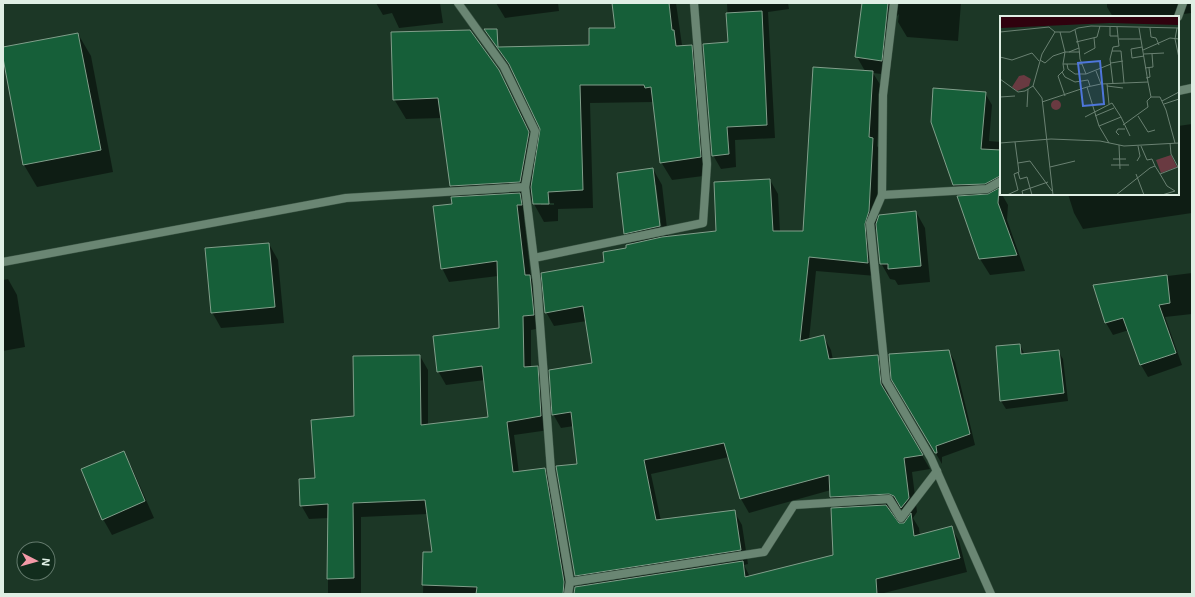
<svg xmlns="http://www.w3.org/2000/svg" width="1195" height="597" viewBox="0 0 1195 597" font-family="'Exo 2',sans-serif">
<rect width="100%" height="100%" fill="#1c3726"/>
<g fill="#0007" fill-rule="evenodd">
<path d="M376 3H440L443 23 399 28 392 13 383 15Z"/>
<path d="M496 3H558L559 11 505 18Z"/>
<path d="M613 3H676L682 45 683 46H691L702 63 711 175 672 180 661 162 654 102 590 103 593 208 558 209V221L544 222 534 204 533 196 531 201 524 202 529 218H524L531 278 538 289 541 328 531 330V367H537L545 380 549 430 514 435 519 473 545 469 553 483 571 594H423L424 553H433L428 514 361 517V594H328V518L309 519 301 505 355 417 420 356 428 370V426L489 418 485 380 446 385 438 371 500 329 498 276 449 282 442 268 453 204 457 198 451 186 442 118 406 119 394 99 498 70 510 91 538 148 541 128 515 75 498 48 590 46 616 29ZM541 203H554V205H541Z"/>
<path d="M727 3H788L789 9 768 12 775 138 735 140 736 167 721 169 713 155 729 43Z"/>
<path d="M863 3H961L958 41 907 37 898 22 899 14 896 17 890 75 873 73 881 86 877 146 881 152 877 223 916 212 925 228 930 282 898 285 895 280 890 279 881 263 877 225 872 238 876 276 816 271 809 340 823 336 831 350 833 360 877 356 885 370 889 399 930 469 912 472 917 512 913 518 919 528 920 536 951 527 959 541 967 572 884 593V594H574L576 588 582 587 575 575 578 464 574 426 561 428 553 414 593 364 587 321 554 326 546 312 605 263 627 249 632 244 625 233 653 169 662 185 668 237 717 232 770 180 778 194 780 232H804L865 71 857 57ZM654 185H656L662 231H660ZM729 457 741 499 749 513 831 490V497L838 509 834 556 750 577 744 565 748 564 742 525 734 511 661 521 651 474ZM898 507 903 510 908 519 904 524H898L887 508Z"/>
<path d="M1107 3H1192V6V4L1190 5 1191 13 1162 17H1113L1107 7Z"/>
<path d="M78 34 91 56 113 172 37 187 24 165 3 48Z"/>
<path d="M985 93 992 105 989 141 1001 142 1000 191 1008 205 1007 220 1025 271 990 275 980 259 958 197H961L954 185 932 122Z"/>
<path d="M1192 124V213L1083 229 1074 213 1068 194H1178V126Z"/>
<path d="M269 244 278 260 284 323 221 328 212 312Z"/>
<path d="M1192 273V314L1165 317 1182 365 1148 377 1141 365 1129 330 1113 335 1106 323 1095 285Z"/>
<path d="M8 279 17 295 25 347 3 351V280Z"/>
<path d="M1020 345 1025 355 1058 351 1063 359 1068 401 1006 409 1001 401Z"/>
<path d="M949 351 955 362 975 445 942 457V464L892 379Z"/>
<path d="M123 452 132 468 154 518 112 535 103 519Z"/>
</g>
<g fill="#165f39" stroke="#819f8b">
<path d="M612 3H669L672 30H674L676 46 692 45 701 157 660 163 651 87 645 88 644 85H580L583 190 548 192 549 204H533L531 187 540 129 509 64 484 29H497L498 47 589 45V28H615Z"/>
<path d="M862 3H888L882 61 855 57Z"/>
<path d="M762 11 767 125 727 127 729 154 712 156 703 44 728 42 726 13Z"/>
<path d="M470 30 499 70 529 132 520 182 450 186 438 98 393 100 391 32Z"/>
<path d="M78 33 101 150 23 165 3 58V47Z"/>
<path d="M813 67 873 71 869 137 873 138 869 211 865 224 868 263 809 257 800 341 824 335 829 359 878 355 881 384 923 455 904 458 909 498 901 508 894 496 889 494 830 497 829 475 740 499 724 443 644 460 656 520 735 510 741 550 575 576 556 466 577 464 571 412 552 415 549 370 592 363 583 306 545 313 541 273 604 262 603 252 626 248V245L662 237 716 231 714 182 770 179 773 231H803Z"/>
<path d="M933 88 986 92 981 149 1001 150 1000 176 985 184 953 185 931 122Z"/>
<path d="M653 168 660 226 624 234 617 173Z"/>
<path d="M999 188 998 203 1017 255 979 259 957 196 988 194Z"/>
<path d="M520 193 522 205H517L525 275H530L534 315 523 316 524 367 538 366 541 416 507 422 513 472 545 468 564 582 563 594H476L477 587 422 585 423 552H432L425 500 353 503 354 578 327 579 328 504 300 506 299 479 315 478 311 420 354 416 353 356 420 355 421 425 488 417 482 366 437 372 433 336 499 328 497 261 441 269 433 206 452 204 451 197Z"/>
<path d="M916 211 921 266 888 269V264H880L876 224 879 215Z"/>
<path d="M269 243 275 307 211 313 205 248Z"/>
<path d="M1167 275 1170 303 1159 305 1176 353 1140 365 1123 318 1105 323 1093 285Z"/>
<path d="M1020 344 1021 354 1059 350 1064 393 1000 401 996 346Z"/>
<path d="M949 350 970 434 936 446 937 453H935L891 379 889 354Z"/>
<path d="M124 451 145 501 102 520 81 469Z"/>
<path d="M886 505 899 523H904L911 513 914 536 952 526 960 558 876 579 877 594H574L575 587 743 561 745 577 833 555 831 508Z"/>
</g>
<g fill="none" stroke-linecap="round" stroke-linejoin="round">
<g stroke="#3b5444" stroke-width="9">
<g id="minor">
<path d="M458 3 504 67 535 131 525 187"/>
<path d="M1178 17 1183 3"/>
<path d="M1178 91 1192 88"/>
<path d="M882 195 883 95 894 3"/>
<path d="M534 258 703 223 707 164 694 3"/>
<path d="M3 262 346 198 525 187 537 284 551 471 570 582 568 594"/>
<path d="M570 582 764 552 794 505 889 499 901 518 937 471"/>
<path d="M991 594 931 458 886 381 870 223 882 195 987 189 1001 181"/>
</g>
</g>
<use href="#minor" stroke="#6a8673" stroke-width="8"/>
</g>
<g transform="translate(1000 16)">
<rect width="179" height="179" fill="#1c3726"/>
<path d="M24 59 31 63 29 70 17 75 12 71 19 60ZM51 89a5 5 0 1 1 10 0a5 5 0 1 1-10 0ZM171 139 177 151 161 157 156 144Z" fill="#693a41"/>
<path d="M0 0H179V9L110 7 0 12Z" fill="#30020e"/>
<path fill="none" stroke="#6a8172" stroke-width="1" d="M110 11V20H118M117 11 119 30 113 31 112 35H121L124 67M150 12 151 21 156 22 159 29M177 12 175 23 179 42M0 16 49 11 55 16M119 23H141M76 26 97 21 100 10M142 31 131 33 132 42 144 40M79 32 80 43 86 58 111 48M143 34 170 22 179 23M112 35 110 43 113 68M69 36 79 32 75 14M84 38 95 32 94 22M144 38 164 37M0 41 12 44 32 37 39 45M40 44 45 47 53 40 65 36 60 16M111 47 123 45M63 48 65 36H80M67 48 68 53 75 58H86M145 52 153 51 152 38M96 55 101 68M62 56 64 54 63 48H82M146 62 150 61 149 52M0 63 18 76 25 75 33 70 42 38 55 16H70L78 12 91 10 179 12M148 66 151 81H160L166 94 175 127M107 68 109 88M33 70 42 82 53 179M107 70 123 72M65 80 58 60 62 56 65 61 75 66 88 64 90 70M0 81 15 80M162 85 179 76M42 86 87 71M164 88 179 83M27 91 28 73M95 100 114 92M138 100 148 116 155 114M85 101 112 87 121 101M123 109 148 91 147 85 151 81M99 110 121 101 130 120M119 119 116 116 118 113H125M0 127 51 123 100 125 124 130 179 127M109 127 99 110 87 71 101 68 148 66 139 12M170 127 171 138 179 153M119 129 120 153M141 130 147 144 152 143 155 150M113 143H126M137 145 140 140 138 130M18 147 30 145 52 175M111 149H129M50 151 75 145M18 156 20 163 27 161 32 179M136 158 144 179M160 158 167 170 175 175 162 179M7 179 18 174 14 158 19 156 15 126M23 179 22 175 48 166M116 179 150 152 155 150 160 158 178 151"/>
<path fill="#4e76db" fill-opacity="0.15" stroke="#4e76db" stroke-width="2" d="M100 45 104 88 83 90 78 47Z"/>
<rect width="179" height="179" fill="none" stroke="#dfefe4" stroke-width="2"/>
</g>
<rect width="1195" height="597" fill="none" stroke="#dfefe4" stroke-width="8"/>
<g transform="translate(36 561) rotate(96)"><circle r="19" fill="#122d1d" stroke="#647b6d"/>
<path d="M0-3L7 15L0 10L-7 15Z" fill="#f39aa7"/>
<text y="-6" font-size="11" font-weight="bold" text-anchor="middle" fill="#dfefe4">N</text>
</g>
</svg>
